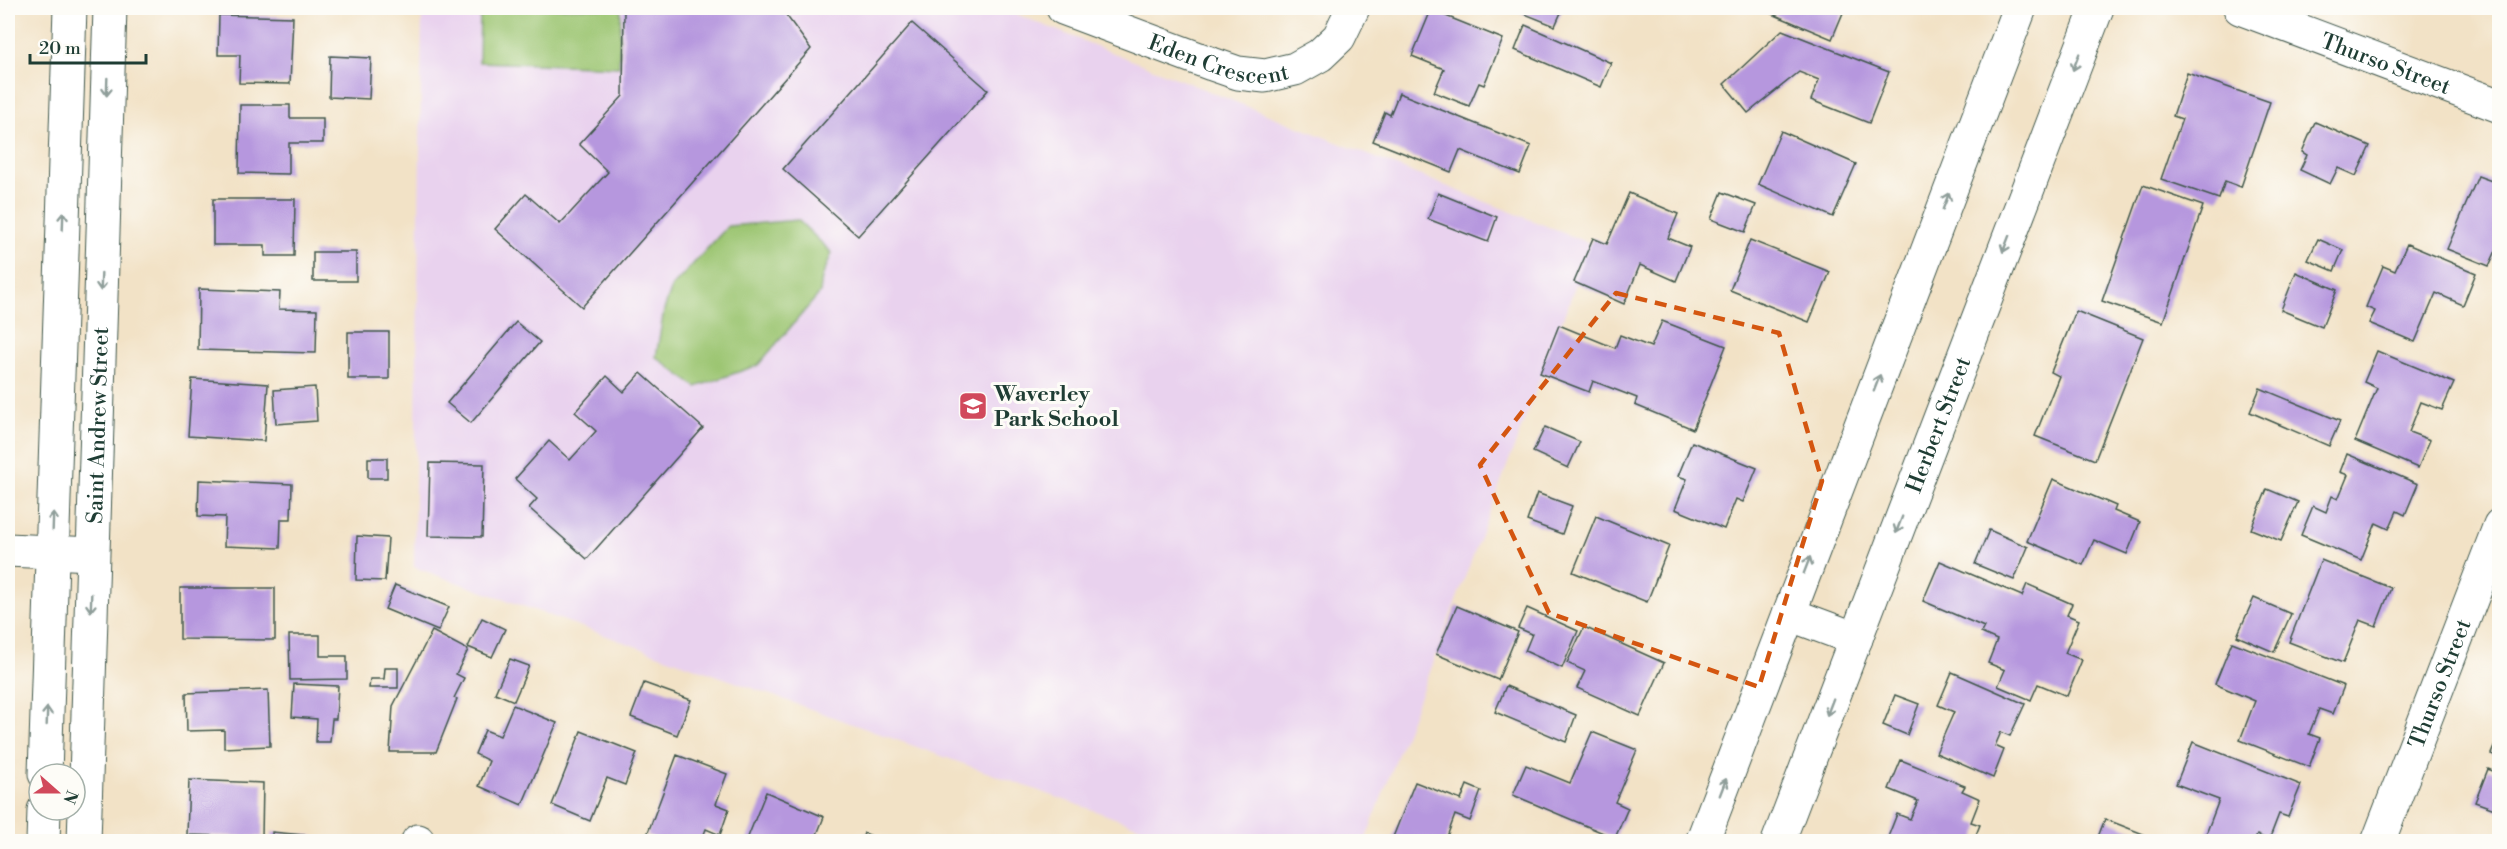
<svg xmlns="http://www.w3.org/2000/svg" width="2507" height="849" viewBox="0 0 2507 849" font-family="'Libre Bodoni',serif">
<rect width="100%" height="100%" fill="#fdfcf7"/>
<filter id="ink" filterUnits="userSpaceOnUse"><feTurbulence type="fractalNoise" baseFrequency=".0167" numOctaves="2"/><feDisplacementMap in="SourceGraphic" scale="12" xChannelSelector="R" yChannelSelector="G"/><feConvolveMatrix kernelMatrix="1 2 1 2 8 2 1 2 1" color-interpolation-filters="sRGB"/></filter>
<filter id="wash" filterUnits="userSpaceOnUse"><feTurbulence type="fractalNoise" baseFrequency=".008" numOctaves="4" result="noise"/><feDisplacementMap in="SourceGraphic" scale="24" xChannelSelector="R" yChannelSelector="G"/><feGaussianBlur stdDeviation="1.35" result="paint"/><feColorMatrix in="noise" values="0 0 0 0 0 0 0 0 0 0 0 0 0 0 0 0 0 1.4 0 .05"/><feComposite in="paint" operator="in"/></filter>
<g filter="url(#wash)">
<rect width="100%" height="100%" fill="#f2e2c6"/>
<path fill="#e9d2ee" d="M422 8H1001L1591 244 1365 841H1179L414 567Z"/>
<g fill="#9bc571" stroke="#5d8152" stroke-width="1.5">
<path d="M480 8H621L619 67 479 62Z"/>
<path d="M798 220 832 253 822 277 820 293 758 365 696 387 656 357 664 310 672 287 728 226Z"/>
</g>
<g id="blocks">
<g fill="#b697de">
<path d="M624 8H781L811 49 582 307 495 229 526 194 560 224 608 172 579 144 623 96Z"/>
<path d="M1510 8H1563L1555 26Z"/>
<path d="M1772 8H1845L1832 39 1770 13Z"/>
<path d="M1431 10 1503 39 1484 85 1479 83 1469 106 1434 92 1444 69 1412 56Z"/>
<path d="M219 15 293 17 290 84 239 83 240 55H218Z"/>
<path d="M912 23 988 90 858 236 783 169Z"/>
<path d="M1525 25 1611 63 1601 87 1515 50Z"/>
<path d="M1782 30 1889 72 1869 123 1811 100 1819 80 1799 72 1748 113 1724 84Z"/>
<path d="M330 56 371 58 369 99 329 97Z"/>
<path d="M2187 73 2270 102 2241 187 2225 181 2219 199 2161 179 2182 119 2173 116Z"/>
<path d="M1399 93 1531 146 1520 174 1460 150 1451 172 1373 141 1385 112 1390 115Z"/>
<path d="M240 105H290V118H323V143H289V174L239 173Z"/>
<path d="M2315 122 2370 146 2356 176 2338 168 2330 184 2300 170 2307 155 2302 152Z"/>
<path d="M1781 131 1856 164 1833 217 1758 184Z"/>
<path d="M2478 176 2500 184V242L2489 266 2447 249Z"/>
<path d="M2143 185 2203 206 2163 322 2102 301Z"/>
<path d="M1722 192 1756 205 1745 232 1711 219Z"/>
<path d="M1438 193 1497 217 1488 242 1428 219Z"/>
<path d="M1629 193 1678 214 1668 238 1690 247 1676 281 1640 265 1624 304 1574 282 1593 238 1607 244Z"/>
<path d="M213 199H295L294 256H265V245H213Z"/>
<path d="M2318 239 2343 250 2334 271 2308 260Z"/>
<path d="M1750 240 1830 272 1809 322 1730 290Z"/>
<path d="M2407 244 2476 273 2463 305 2436 293 2415 342 2369 323 2375 311 2366 307 2383 266 2395 271Z"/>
<rect x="313" y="252" width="43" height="29"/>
<path d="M2296 272 2337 290 2322 327 2281 310Z"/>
<path d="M199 289 280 292 279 309 317 310 316 353 198 350Z"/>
<path d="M2076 311 2143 338 2095 460 2035 436 2059 376 2051 372Z"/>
<path d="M1662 321 1726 346 1693 429 1635 405 1637 398 1593 381 1589 392 1540 373 1559 325 1615 348 1620 335 1651 347Z"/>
<path d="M516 322 540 342 471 423 447 403Z"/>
<rect x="348" y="332" width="41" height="47"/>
<path d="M2377 351 2454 383 2442 410 2421 402 2409 432 2430 440 2418 468 2355 441 2377 388 2364 382Z"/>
<path d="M641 373 703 428 587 559 529 508 537 499 515 479 549 441 570 460 596 431 575 412 607 376 624 392Z"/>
<path d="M192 379 268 384 264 441 188 436Z"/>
<path d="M315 387 317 421 276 424 274 390Z"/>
<path d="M2260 388 2340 421 2329 446 2250 412Z"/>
<path d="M1545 427 1580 442 1568 468 1533 452Z"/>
<path d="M1692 442 1757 468 1743 502 1736 499 1724 529 1675 509 1687 479 1678 476Z"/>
<path d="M2347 454 2418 484 2405 515 2397 511 2389 529 2376 523 2361 560 2301 535 2313 506 2326 512 2332 496 2338 499 2348 475 2340 472Z"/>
<rect x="368" y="458" width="19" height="20"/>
<path d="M430 463 484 464 482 537 428 536Z"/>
<path d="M2053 479 2116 506 2114 511 2140 522 2127 554 2094 540 2083 565 2027 541Z"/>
<path d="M199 480 292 484 291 519H281L280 548 224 546 225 517 198 516Z"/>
<path d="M2267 489 2298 502 2281 541 2251 529Z"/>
<path d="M1537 493 1572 506 1562 534 1527 521Z"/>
<path d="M1596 516 1669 546 1647 602 1573 572Z"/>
<path d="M1989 530 2028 547 2014 580 1975 564Z"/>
<path d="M357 536 388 538 385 581 356 580Z"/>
<path d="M2321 560 2391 588 2376 626 2360 620 2343 663 2289 642Z"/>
<path d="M1940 561 2022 596 2027 584 2072 604 2067 615 2079 620 2065 653 2082 660 2067 696 2038 684 2031 700 1998 686 2005 670 1988 663 1997 640 1981 633 1984 627 1923 601Z"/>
<path d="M395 585 449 607 438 631 385 609Z"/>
<path d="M180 588H275V640L180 639Z"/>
<path d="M2254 598 2291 614 2274 652 2237 636Z"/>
<path d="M1457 606 1518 632 1498 680 1436 654Z"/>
<path d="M1527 608 1578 631 1562 668 1525 651 1532 634 1518 628Z"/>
<path d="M482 618 505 629 492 657 468 647Z"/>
<path d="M1584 627 1664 663 1640 716 1577 688 1585 671 1567 663Z"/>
<path d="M432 631 468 650 456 674 464 678 454 698 457 699 436 752H390L393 706Z"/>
<path d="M289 635H320V656H347V679L290 680Z"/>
<path d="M2232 642 2344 686 2333 714 2319 709 2309 734 2320 738 2309 767 2240 740 2255 701 2215 684Z"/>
<path d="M510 659 529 666 514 701 495 693Z"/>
<path d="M385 668H398V688H369L370 679H384Z"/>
<path d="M1952 672 2025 704 2010 736 2001 732 1995 746 2004 750 1993 778 1936 753 1954 712 1938 705Z"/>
<path d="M644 683 691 700 677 735 631 717Z"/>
<path d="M294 684 338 686 336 719H332L330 742H316L317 719 292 717Z"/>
<path d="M1506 686 1576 715 1566 742 1495 712Z"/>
<path d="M268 690 270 746 224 748V730L187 731 186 693Z"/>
<path d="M1895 695 1919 704 1907 735 1883 725Z"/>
<path d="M513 705 557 723 522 805 479 786 489 761 475 754 485 730 500 736Z"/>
<path d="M581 731 637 753 625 785 607 778 590 821 552 805Z"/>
<path d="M1592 732 1637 750 1615 802 1628 808 1615 838 1513 795 1526 765 1570 783Z"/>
<path d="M2500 733V757L2491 754Z"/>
<path d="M2193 742 2301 785 2288 817 2279 814 2269 840 2257 835 2254 842H2203L2219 800 2176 784Z"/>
<path d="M677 755 727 774 716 804 729 809 720 835 706 829 701 842H665L647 835Z"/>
<path d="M1901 760 1965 786 1962 791 1980 799 1971 822 1980 825 1973 842H1886L1897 814 1910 819 1918 801 1889 789Z"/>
<path d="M2488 769 2500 774V811L2475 802Z"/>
<path d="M189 780 263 783 262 837 187 835Z"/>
<path d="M1415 782 1461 800 1467 785 1481 791 1470 821 1455 815 1445 842H1391Z"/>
<path d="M766 792 824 817 814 842H746Z"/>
<path d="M2105 819 2161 841V842H2096Z"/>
<path d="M272 832 313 836V842H272Z"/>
<path d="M864 833 885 841V842H861Z"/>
</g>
</g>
</g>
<g filter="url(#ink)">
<use href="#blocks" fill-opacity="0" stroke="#3f564a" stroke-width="1.5"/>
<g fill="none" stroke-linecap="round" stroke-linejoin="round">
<g stroke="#3f564a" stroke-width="35">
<g id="street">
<path id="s1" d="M1063 8 1212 64 1238 73 1265 76 1295 69 1320 55 1339 37 1353 8"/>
<path id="s2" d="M2240 8 2500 106"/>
<path d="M8 550 92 554"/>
<path d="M418 841V842"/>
<path id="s3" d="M2378 842 2500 525"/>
</g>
</g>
<g stroke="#3f564a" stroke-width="35">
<g id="secondary">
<path d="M1789 614 1856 639"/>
<path d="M45 774 70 8"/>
<path d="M43 842 44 810"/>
<path id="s4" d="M84 842 110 8"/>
<path d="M1702 842 2020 8"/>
<path id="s5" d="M1778 842 2097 8"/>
</g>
</g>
<use href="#street" stroke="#fff" stroke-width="33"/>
<use href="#secondary" stroke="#fff" stroke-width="33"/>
</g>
<defs><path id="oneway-shaft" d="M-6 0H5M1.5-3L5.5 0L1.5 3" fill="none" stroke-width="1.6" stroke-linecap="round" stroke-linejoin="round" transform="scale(1.5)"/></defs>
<g stroke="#8f9e9a">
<use href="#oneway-shaft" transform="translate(2076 62) rotate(111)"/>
<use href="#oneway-shaft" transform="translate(107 87) rotate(92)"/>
<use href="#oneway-shaft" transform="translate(1946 201) rotate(-69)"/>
<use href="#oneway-shaft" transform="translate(63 221) rotate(-88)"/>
<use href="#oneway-shaft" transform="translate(2006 244) rotate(111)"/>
<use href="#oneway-shaft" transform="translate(101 282) rotate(92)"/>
<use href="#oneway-shaft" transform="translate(1877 383) rotate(-69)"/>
<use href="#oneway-shaft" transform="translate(53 521) rotate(-88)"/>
<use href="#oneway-shaft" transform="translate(1899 525) rotate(111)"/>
<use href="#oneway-shaft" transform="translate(1807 565) rotate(-69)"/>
<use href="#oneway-shaft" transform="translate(91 603) rotate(92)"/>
<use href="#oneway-shaft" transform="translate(1830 707) rotate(111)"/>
<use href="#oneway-shaft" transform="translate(47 716) rotate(-88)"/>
<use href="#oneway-shaft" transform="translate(1723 787) rotate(-69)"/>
</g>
</g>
<path fill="none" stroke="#d45610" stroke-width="4.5" stroke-dasharray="12 8" stroke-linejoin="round" d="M1616 293 1779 333 1822 481 1759 687 1549 613 1480 465Z"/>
<defs>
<g id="school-square" transform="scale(1.5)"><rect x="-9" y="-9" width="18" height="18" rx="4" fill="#d1495b" stroke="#fdfcf7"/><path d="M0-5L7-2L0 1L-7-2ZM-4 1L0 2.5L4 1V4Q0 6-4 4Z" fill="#fff"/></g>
</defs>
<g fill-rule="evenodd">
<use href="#school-square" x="973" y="406"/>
</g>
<g text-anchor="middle" stroke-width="6" stroke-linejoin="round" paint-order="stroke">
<g font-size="22" fill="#1f3d34" stroke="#fdfcf7">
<text dy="8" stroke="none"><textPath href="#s1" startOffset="165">Eden Crescent</textPath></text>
<text dy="8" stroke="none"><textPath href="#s2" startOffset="156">Thurso Street</textPath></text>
<text dy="8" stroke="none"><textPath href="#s4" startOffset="417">Saint Andrew Street</textPath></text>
<text dy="8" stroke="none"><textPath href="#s5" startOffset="447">Herbert Street</textPath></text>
<text dy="8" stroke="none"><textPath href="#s3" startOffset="170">Thurso Street</textPath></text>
</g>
<g font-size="22" font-weight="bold" fill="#1f3d34" stroke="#fdfcf7" text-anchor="start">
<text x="994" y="401">Waverley<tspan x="994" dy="25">Park School</tspan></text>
</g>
</g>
<rect width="2507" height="849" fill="none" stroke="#fdfcf7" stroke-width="30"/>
<g transform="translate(57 792) rotate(111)"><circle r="28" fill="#fdfcf7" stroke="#a4b0a9" stroke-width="1.5"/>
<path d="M0-4.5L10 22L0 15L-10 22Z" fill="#d1495b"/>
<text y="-9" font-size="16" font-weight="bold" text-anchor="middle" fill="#1f3d34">N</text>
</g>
<path d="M30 54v9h116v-9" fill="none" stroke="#1f3d34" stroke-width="3"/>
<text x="39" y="54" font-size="18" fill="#1f3d34" stroke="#fdfcf7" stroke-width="4.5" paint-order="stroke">20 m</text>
</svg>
